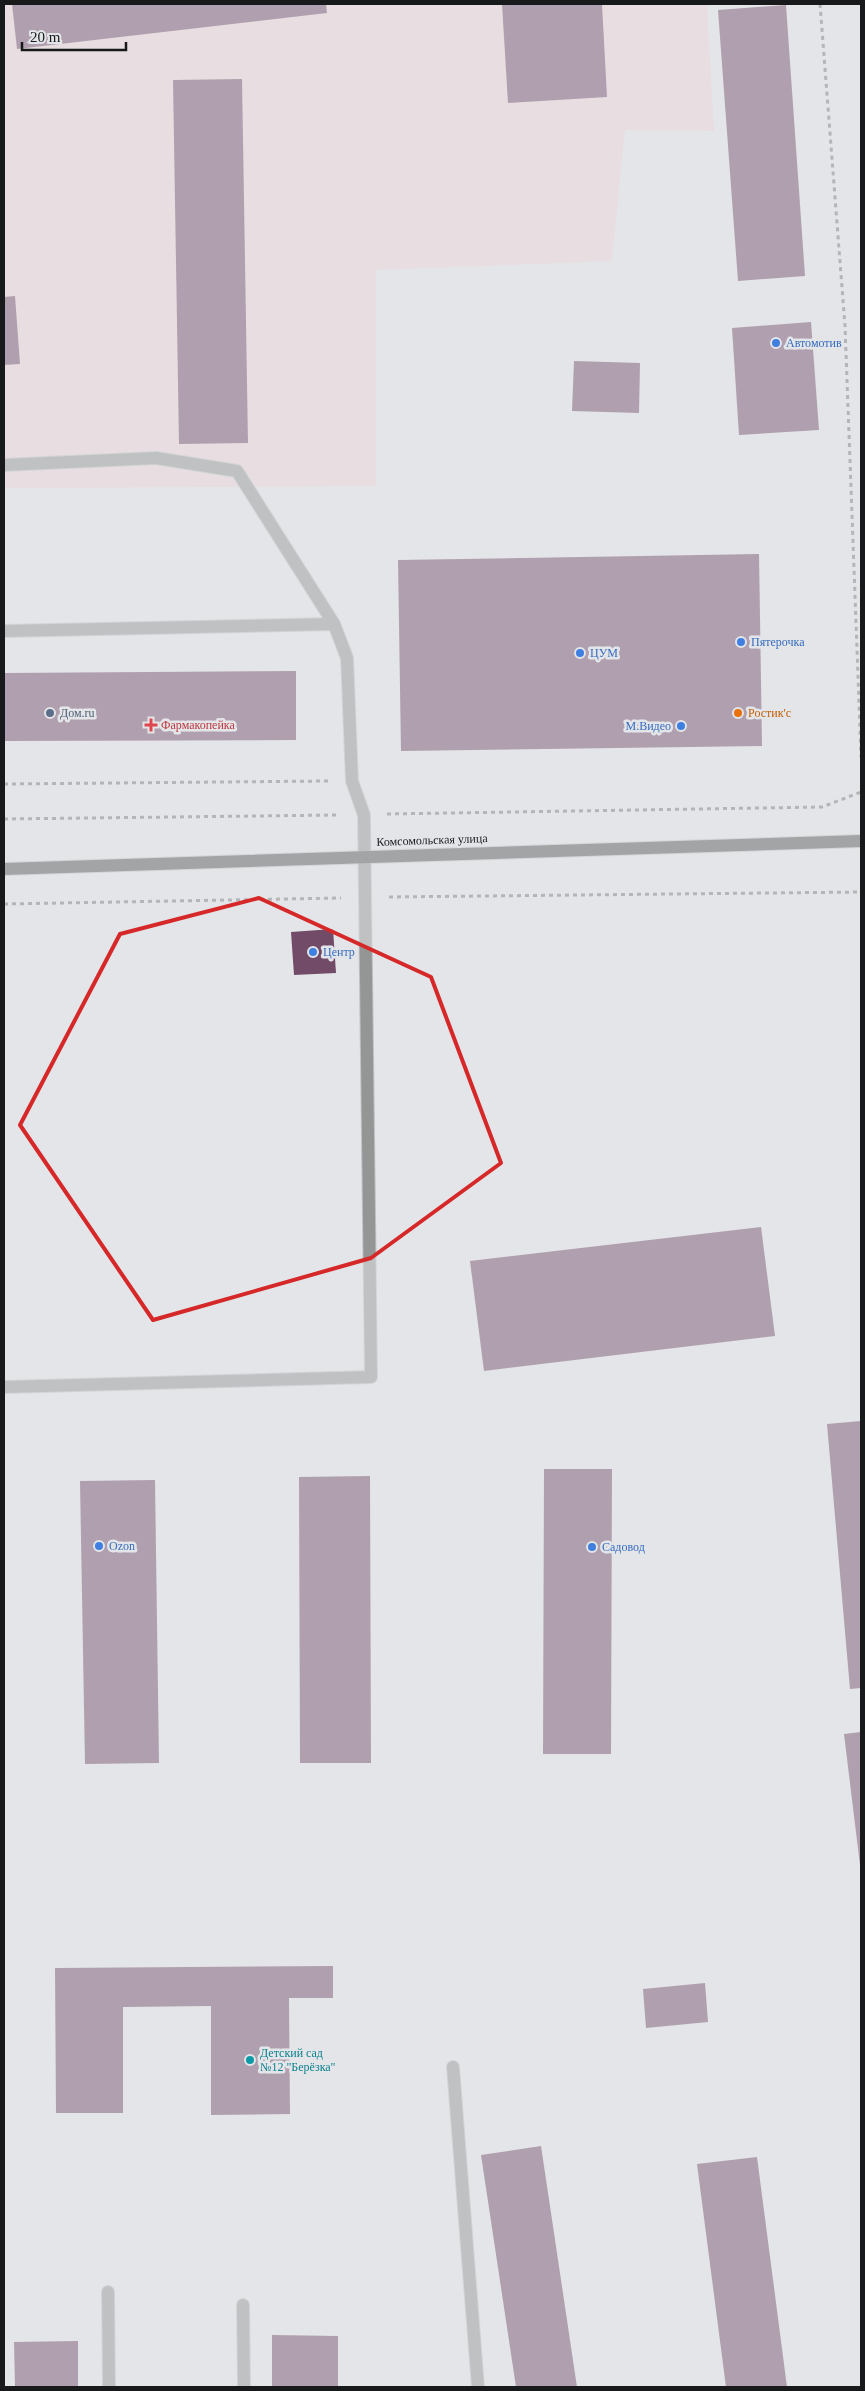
<svg xmlns="http://www.w3.org/2000/svg" width="865" height="2391" viewBox="0 0 865 2391" font-family="Georgia,serif">
<rect width="100%" height="100%" fill="#e3e5e8"/>
<path fill="#eed3d7" d="M4 4H707L714 131 625 130 612 261 376 270V486L4 488Z"/>
<g fill="#724b68">
<path d="M12 4H326L327 13 17 49Z"/>
<path d="M502 4H602L607 97 508 103Z"/>
<path d="M786 5 805 276 738 281 718 10Z"/>
<path d="M242 79 248 443 179 444 173 80Z"/>
<path d="M15 296 20 364 4 365V297Z"/>
<path d="M811 322 819 430 739 435 732 328Z"/>
<path d="M574 361 640 363 639 413 572 411Z"/>
<path d="M759 554 762 746 401 751 398 560Z"/>
<path d="M296 671V740L4 741V673Z"/>
<path d="M333 929 336 973 294 975 291 932Z"/>
<path d="M761 1227 775 1336 484 1371 470 1261Z"/>
<path d="M861 1421V1688L850 1689 827 1424Z"/>
<path d="M544 1469H612L611 1754H543Z"/>
<path d="M370 1476 371 1763H300L299 1477Z"/>
<path d="M155 1480 159 1763 85 1764 80 1481Z"/>
<path d="M861 1732V1865H860L844 1734Z"/>
<path d="M333 1966V1998H289L290 2114 211 2115V2006L123 2007V2113H56L55 1968Z"/>
<path d="M705 1983 708 2022 646 2028 643 1989Z"/>
<path d="M541 2146 577 2387H516L481 2155Z"/>
<path d="M757 2157 787 2387H726L697 2164Z"/>
<path d="M272 2335 338 2336V2387H272Z"/>
<path d="M78 2341V2387H15L14 2342Z"/>
</g>
<g fill="none" stroke-linecap="round" stroke-linejoin="round">
<g stroke="#bec0c3" stroke-width="14">
<g id="minor">
<path d="M4 465 156 458 237 471 334 624"/>
<path d="M4 631 334 624 347 658 352 781 364 815 371 1377 4 1387"/>
<path d="M453 2067 478 2387"/>
<path d="M108 2292 109 2387"/>
<path d="M243 2305 244 2387"/>
</g>
</g>
<g stroke="#bec0c3" stroke-width="14">
<path id="major" d="M4 869 861 841"/>
</g>
<g stroke="#787a7c" stroke-width="3" stroke-dasharray="4 4" stroke-linecap="butt">
<path d="M820 4 845 326 861 757"/>
<path d="M4 784 328 781"/>
<path d="M387 814 822 807 861 792"/>
<path d="M4 819 338 815"/>
<path d="M389 897 861 892"/>
<path d="M4 904 341 898"/>
</g>
<use href="#minor" stroke="#949695" stroke-width="12"/>
<use href="#major" stroke="#535654" stroke-width="12"/>
</g>
<path d="M0 0H865V2391H0ZM259 898 431 977 501 1163 371 1258 153 1320 20 1125 120 934Z" fill="#e3e5e8" fill-opacity=".55" fill-rule="evenodd"/>
<path fill="none" stroke="#d62828" stroke-width="4" stroke-linejoin="round" d="M259 898 431 977 501 1163 371 1258 153 1320 20 1125 120 934Z"/>
<g fill="#3f7fe0" stroke="#e3e5e8" stroke-width="2">
<circle cx="776" cy="343" r="5"/>
<circle cx="741" cy="642" r="5"/>
<circle cx="580" cy="653" r="5"/>
<circle cx="681" cy="726" r="5"/>
<circle cx="313" cy="952" r="5"/>
<circle cx="99" cy="1546" r="5"/>
<circle cx="592" cy="1547" r="5"/>
</g>
<circle fill="#5c6f8a" stroke="#e3e5e8" stroke-width="2" cx="50" cy="713" r="5"/>
<circle fill="#e8710a" stroke="#e3e5e8" stroke-width="2" cx="738" cy="713" r="5"/>
<path fill="#e0444e" stroke="#e3e5e8" stroke-width="2" d="M148.5 717.5h5v5h5v5h-5v5h-5v-5h-5v-5h5z"/>
<circle fill="#0f9aa8" stroke="#e3e5e8" stroke-width="2" cx="250" cy="2060" r="5"/>
<g text-anchor="middle" stroke-width="5" stroke-linejoin="round" paint-order="stroke">
<g font-size="12" fill="#366cbe" stroke="#e3e5e8" text-anchor="start">
<text x="786" y="347">Автомотив</text>
<text x="751" y="646">Пятерочка</text>
<text x="590" y="657">ЦУМ</text>
<text x="671" y="730" text-anchor="end">М.Видео</text>
<text x="323" y="956">Центр</text>
<text x="109" y="1550">Ozon</text>
<text x="602" y="1551">Садовод</text>
</g>
<g font-size="12" fill="#4e5e75" stroke="#e3e5e8" text-anchor="start">
<text x="60" y="717">Дом.ru</text>
</g>
<g font-size="12" fill="#c56008" stroke="#e3e5e8" text-anchor="start">
<text x="748" y="717">Ростик'с</text>
</g>
<g font-size="12" fill="#be3a42" stroke="#e3e5e8" text-anchor="start">
<text x="161" y="729">Фармакопейка</text>
</g>
<g font-size="12" fill="#18191a" stroke="#e3e5e8">
<text transform="translate(432 840) rotate(-2)" y="4">Комсомольская улица</text>
</g>
<g font-size="12" fill="#0d838f" stroke="#e3e5e8" text-anchor="start">
<text x="260" y="2057">Детский сад<tspan x="260" dy="14">№12 "Берёзка"</tspan></text>
</g>
</g>
<rect width="865" height="2391" fill="none" stroke="#18191a" stroke-width="10"/>
<path d="M22 42v8h104v-8" fill="none" stroke="#18191a" stroke-width="2.5"/>
<text x="30" y="42" font-size="15" fill="#18191a" stroke="#e3e5e8" stroke-width="4" paint-order="stroke">20 m</text>
</svg>
